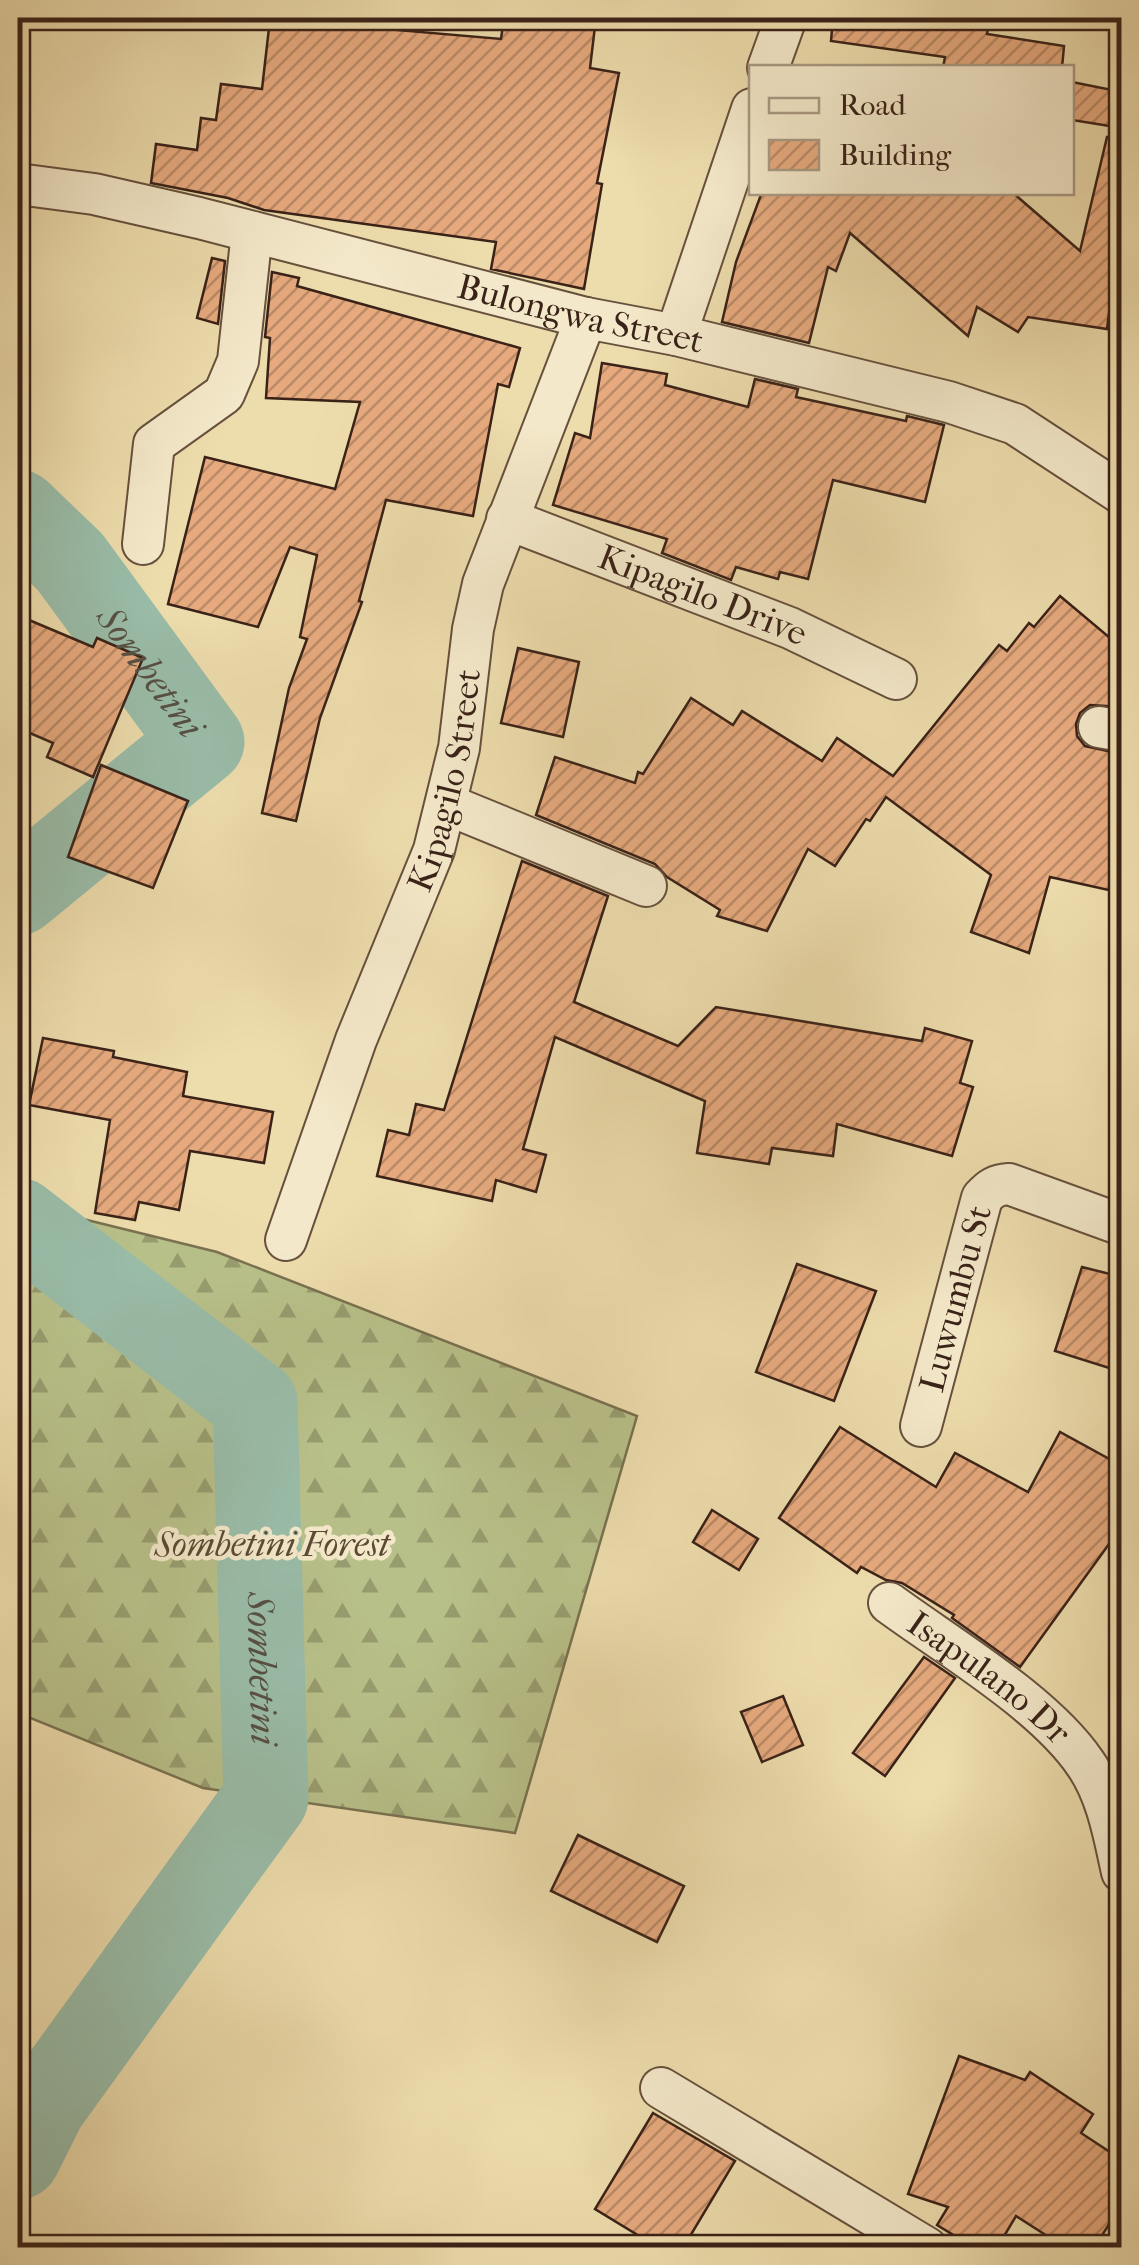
<svg xmlns="http://www.w3.org/2000/svg" width="1139" height="2265" viewBox="0 0 1139 2265" font-family="'IM FELL French Canon',serif">
<defs>
<pattern id="forest-firs" width="22" height="20" patternUnits="userSpaceOnUse" patternTransform="scale(2.5)"><rect width="22" height="20" fill="#b8c089"/><path d="M5 1l3.5 6h-7zM16 11l3.5 6h-7z" fill="#979c6f"/></pattern>
<pattern id="building-hatch" width="6" height="6" patternUnits="userSpaceOnUse" patternTransform="scale(2.5)"><rect width="6" height="6" fill="#e6aa7e"/><path d="M-1 1l2-2M0 6l6-6M5 7l2-2" fill="none" stroke="#bb8a66"/></pattern>
</defs>
<rect width="100%" height="100%" fill="#eddcac"/>
<filter id="stains"><feTurbulence type="fractalNoise" baseFrequency=".002" numOctaves="4"/><feColorMatrix values="0 0 0 0 .2 0 0 0 0 .09 0 0 0 0 .02 0 0 0 .5 -.17"/></filter>
<radialGradient id="worn" r=".72"><stop offset=".6" stop-color="#630" stop-opacity="0"/><stop offset="1" stop-color="#630" stop-opacity=".3"/></radialGradient>
<path fill="url(#forest-firs)" stroke="#797150" stroke-width="2.5" d="M18 1203 217 1252 637 1416 515 1833 203 1788 18 1713Z"/>
<g fill="none" stroke-linecap="round" stroke-linejoin="round">
<g stroke="#99bca8" stroke-width="85">
<path id="s1" d="M18 512 70 562 202 742 18 893"/>
<path id="s2" d="M18 1220 255 1403 266 1798 44 2105 18 2157"/>
</g>
</g>
<g fill="url(#building-hatch)" stroke="#3a2218" stroke-width="2.5">
<path d="M504 18H596L590 68 619 73 597 183 602 184 584 289 491 269 496 242 264 210 228 198 151 183 156 144 197 150 201 118 216 120 221 84 262 89 270 19 501 39Z"/>
<path d="M833 18H990L987 34 1064 46 1062 68H943L945 57 831 41Z"/>
<path d="M1072 82 1122 92V128L1072 120Z"/>
<path d="M1107 137 1122 139V315L1109 313 1107 329 1028 317 1018 332 977 307 968 336 850 233 836 271 828 267 809 343 722 322 736 262 762 192H1012L1080 251Z"/>
<path d="M212 258 225 261 218 324 197 318Z"/>
<path d="M272 272 299 278 297 286 520 348 509 387 498 384 473 516 386 500 359 601 362 602 320 718 296 821 262 813 289 688 307 639 300 637 317 555 290 547 258 627 168 604 205 457 335 489 360 402 266 398 270 338 265 337Z"/>
<path d="M602 363 667 374 665 385 748 407 755 379 798 389 796 397 906 421 907 416 944 425 925 502 833 480 808 579 780 572 778 579 736 567 731 580 662 553 667 539 553 505 575 433 590 438Z"/>
<path d="M1060 596 1122 648V707L1090 705 1080 713 1076 724 1077 736 1085 746 1122 754V893L1050 877 1029 953 971 932 991 875 886 797 870 821 866 819 835 866 808 849 767 931 717 916 720 910 667 877 655 864 536 815 555 757 635 783 638 772 643 774 691 698 733 725 742 711 822 761 837 738 893 776 999 645 1007 651 1029 623 1034 627Z"/>
<path d="M29 620 93 647 97 638 143 658 93 777 47 757 53 743 18 728V646Z"/>
<path d="M518 648 579 662 563 737 501 723Z"/>
<path d="M101 765 188 801 153 888 68 857Z"/>
<path d="M522 861 608 896 574 1002 678 1046 716 1007 922 1041 925 1028 972 1041 960 1083 973 1087 952 1156 837 1124 833 1156 772 1148 769 1164 697 1153 705 1101 555 1037 523 1149 546 1155 536 1192 496 1180 492 1201 377 1176 388 1130 409 1135 416 1104 444 1110Z"/>
<path d="M43 1038 114 1051 113 1057 187 1072 183 1096 273 1112 264 1163 190 1151 179 1210 139 1202 135 1220 95 1213 110 1120 29 1105Z"/>
<path d="M797 1264 876 1291 834 1401 756 1372Z"/>
<path d="M1082 1267 1122 1277V1372L1055 1351Z"/>
<path d="M840 1427 936 1487 955 1453 1028 1492 1060 1432 1122 1466V1526L1020 1667 952 1618 954 1615 902 1583 886 1580 861 1567 857 1573 779 1518Z"/>
<path d="M712 1510 758 1539 739 1570 693 1542Z"/>
<path d="M924 1657 955 1678 885 1776 853 1753Z"/>
<path d="M783 1696 803 1745 762 1762 741 1712Z"/>
<path d="M578 1835 684 1886 657 1942 551 1891Z"/>
<path d="M959 2056 1025 2080 1030 2072 1093 2114 1081 2133 1122 2160V2204L1094 2248H1066L1016 2216 997 2248H975L937 2225 948 2207 908 2194Z"/>
<path d="M653 2113 735 2161 683 2248H659L595 2209Z"/>
</g>
<g fill="none" stroke-linecap="round" stroke-linejoin="round">
<g stroke="#67503d" stroke-width="44">
<g id="street">
<path d="M768 68 786 18"/>
<path id="s3" d="M18 184 94 194 199 218 586 318 676 335 949 402 1015 424 1122 494"/>
<path d="M676 335 752 109"/>
<path id="s4" d="M507 519 790 628 896 679"/>
<path d="M143 544 154 444 224 394 238 361 252 232"/>
<path d="M1099 727 1122 731"/>
<path d="M446 804 646 886"/>
<path id="s5" d="M286 1240 356 1040 434 850 459 748 473 629 483 584 586 318"/>
<path id="s6" d="M921 1426 982 1198C991 1188 996 1185 1009 1184L1122 1225"/>
<path id="s7" d="M889 1603C949 1647 1044 1703 1085 1763 1107 1794 1114 1836 1122 1872"/>
<path d="M661 2088 927 2248"/>
</g>
</g>
<use href="#street" stroke="#f3e8c9" stroke-width="40"/>
</g>
<g text-anchor="middle" stroke-width="9" stroke-linejoin="round" paint-order="stroke">
<g font-size="35" fill="#3a2218" stroke="#f3e8c9">
<text dy="12" stroke="none"><textPath href="#s3" startOffset="578">Bulongwa Street</textPath></text>
<text dy="12" stroke="none"><textPath href="#s4" startOffset="210">Kipagilo Drive</textPath></text>
<text dy="12" stroke="none"><textPath href="#s5" startOffset="488">Kipagilo Street</textPath></text>
<text dy="12" stroke="none"><textPath href="#s6" startOffset="132">Luwumbu St</textPath></text>
<text dy="12" stroke="none"><textPath href="#s7" startOffset="125">Isapulano Dr</textPath></text>
</g>
<g font-size="35" font-style="italic" fill="#5a4a34" stroke="#f3e8c9">
<text x="272" y="1556">Sombetini Forest</text>
</g>
<g font-size="38" font-style="italic" fill="#565043" stroke="#f3e8c9">
<text dy="13" stroke="none"><textPath href="#s1" startOffset="208">Sombetini</textPath></text>
<text dy="13" stroke="none"><textPath href="#s2" startOffset="565">Sombetini</textPath></text>
</g>
</g>
<rect width="1139" height="2265" fill="none" stroke="#eddcac" stroke-width="60"/>
<rect x="20" y="20" width="1099" height="2225" fill="none" stroke="#3a2218" stroke-width="5"/>
<rect x="30" y="30" width="1079" height="2205" fill="none" stroke="#3a2218" stroke-width="2.5"/>
<rect x="749" y="65" width="325" height="130" fill="#f3e8c9" stroke="#a99982" stroke-width="2.5"/>
<rect x="769" y="98" width="50" height="15" fill="#f3e8c9" stroke="#a99982" stroke-width="2.5"/>
<text x="839" y="115" font-size="30" fill="#3a2218">Road</text>
<rect x="769" y="140" width="50" height="30" fill="url(#building-hatch)" stroke="#a99982" stroke-width="2.5"/>
<text x="839" y="165" font-size="30" fill="#3a2218">Building</text>
<rect width="100%" height="100%" filter="url(#stains)"/>
<rect width="100%" height="100%" fill="url(#worn)"/>
</svg>
